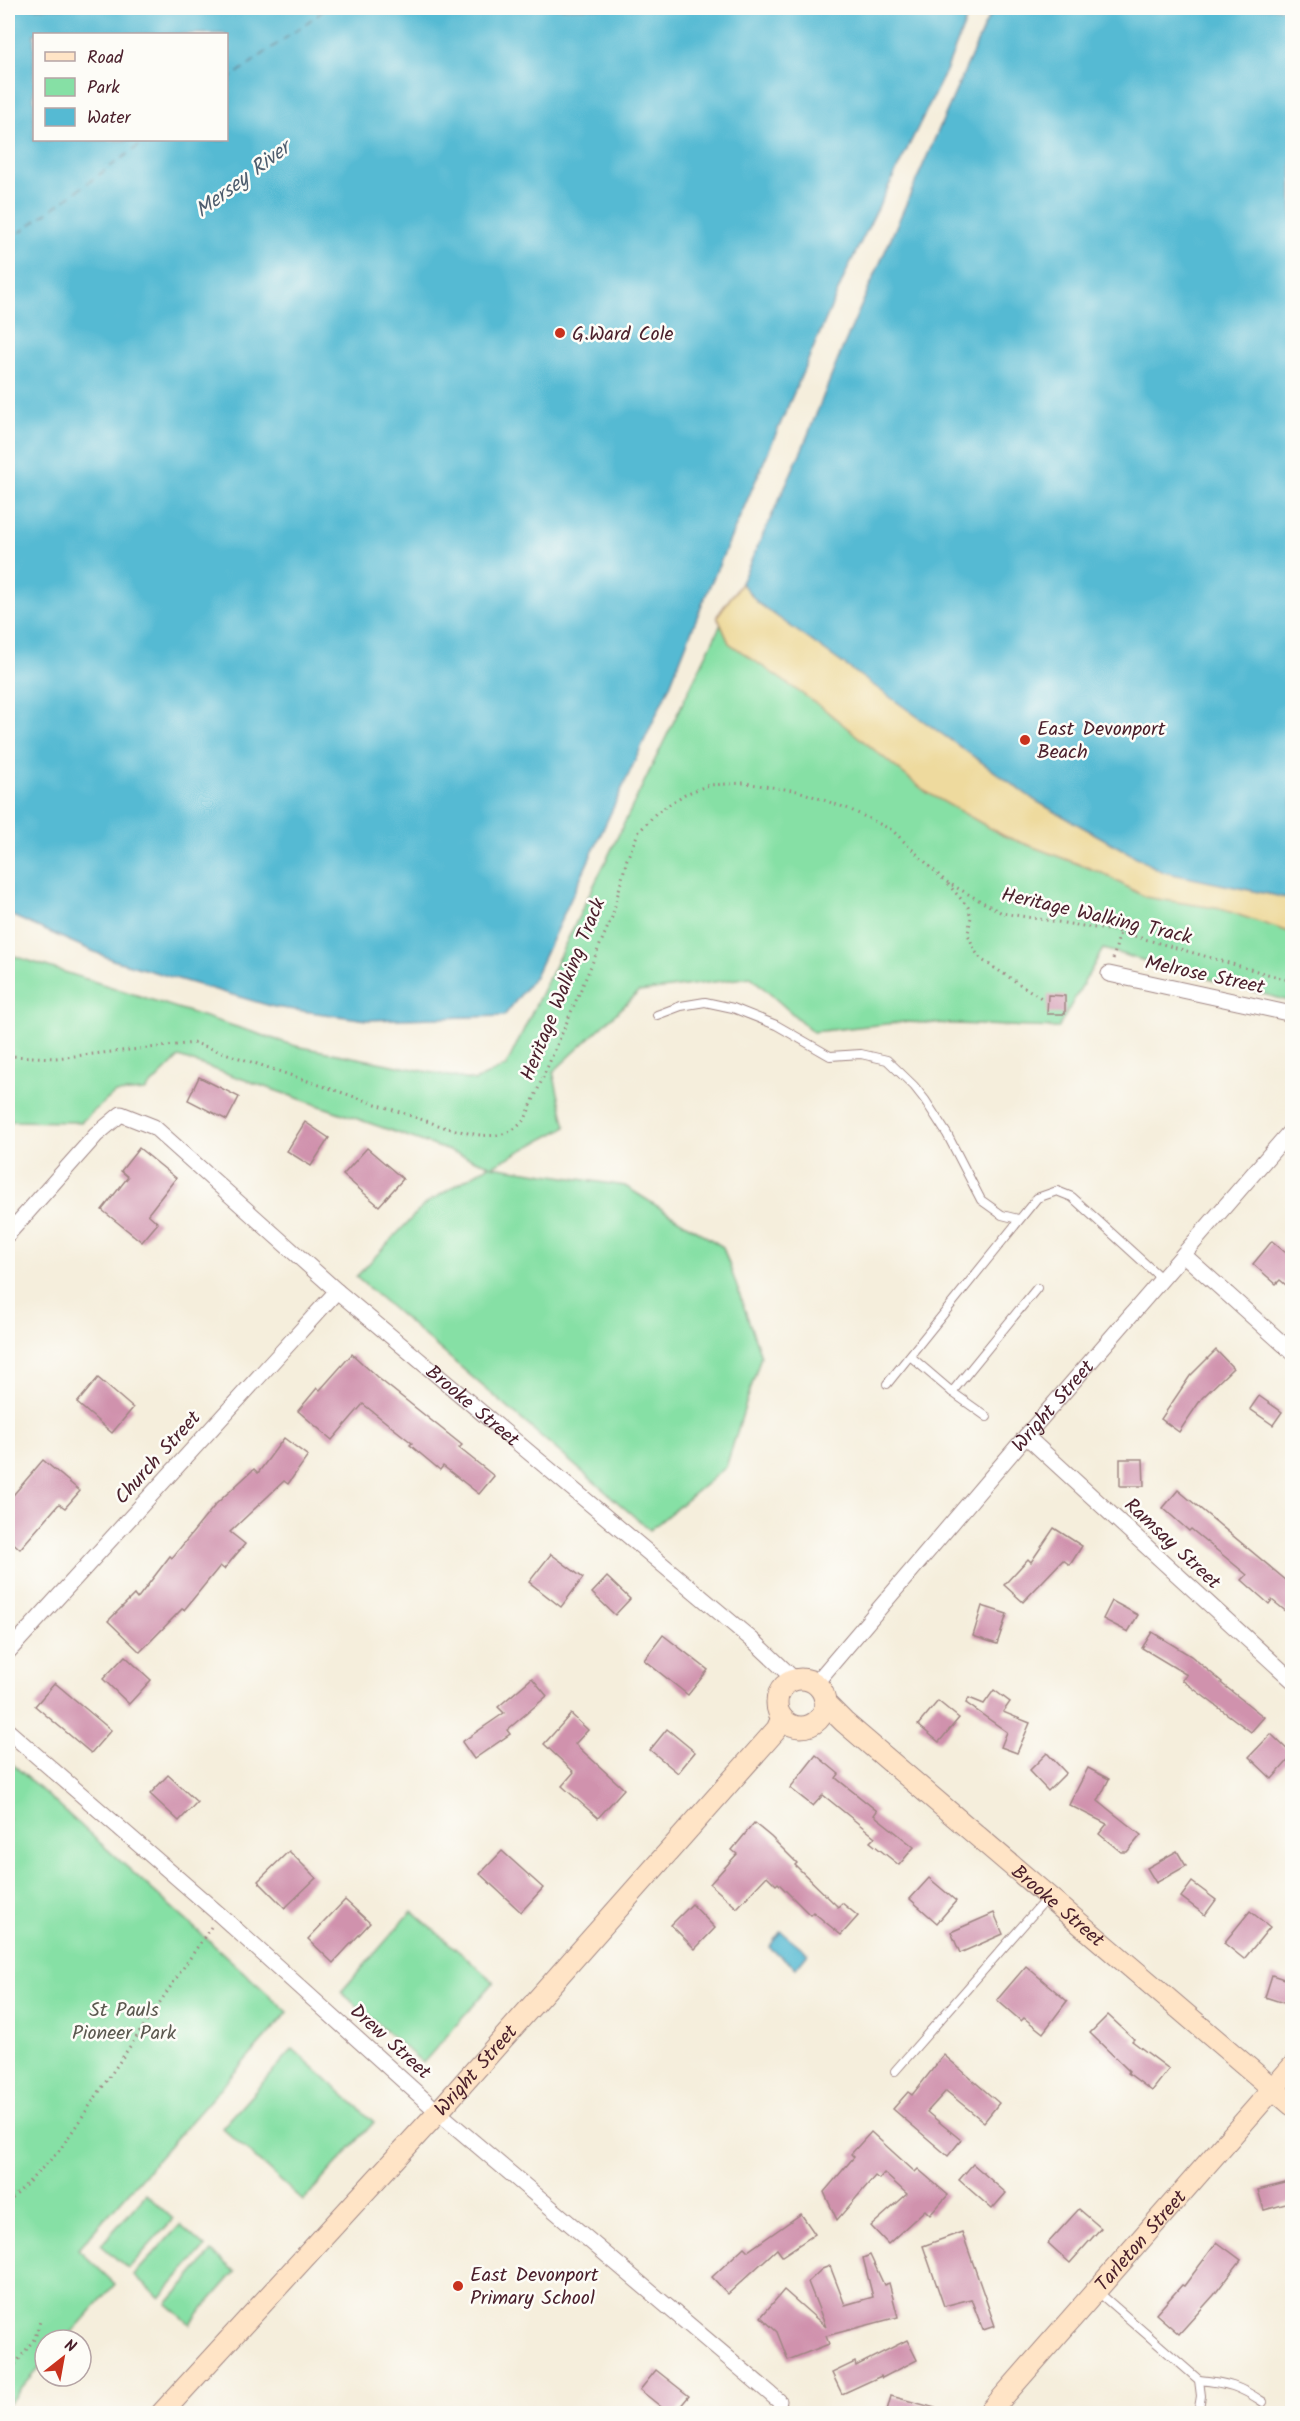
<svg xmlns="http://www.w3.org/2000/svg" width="1300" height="2421" viewBox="0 0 1300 2421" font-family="Kalam,sans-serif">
<rect width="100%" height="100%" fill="#fdfcf7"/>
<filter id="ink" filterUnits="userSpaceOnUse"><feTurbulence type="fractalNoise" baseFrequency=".0167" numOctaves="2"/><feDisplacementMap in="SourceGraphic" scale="12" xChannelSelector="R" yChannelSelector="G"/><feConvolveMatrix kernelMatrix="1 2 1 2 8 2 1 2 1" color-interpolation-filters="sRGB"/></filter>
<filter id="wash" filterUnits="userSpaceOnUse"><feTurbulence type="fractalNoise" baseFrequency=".008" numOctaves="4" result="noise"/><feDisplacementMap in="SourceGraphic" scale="24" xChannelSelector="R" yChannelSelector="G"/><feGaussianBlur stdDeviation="1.35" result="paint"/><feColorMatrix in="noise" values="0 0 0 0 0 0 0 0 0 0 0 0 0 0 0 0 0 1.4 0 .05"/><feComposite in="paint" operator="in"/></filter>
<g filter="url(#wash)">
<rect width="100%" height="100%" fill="#f5eedc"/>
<g fill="#86e0a5" stroke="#688068" stroke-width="1.5">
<path d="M741 583 758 603 1292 899V1002L1103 949 1058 1028 904 1022 813 1032 751 977 639 992 553 1072 566 1127 492 1166 625 1186 723 1247 761 1356 726 1467 650 1530 356 1277 425 1204 490 1165 179 1057 145 1091 115 1093 81 1122 8 1121V954L296 1046 475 1081 506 1066Z"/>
<path d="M8 1760 288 2012 78 2249 115 2284 65 2340H45V2362L8 2404Z"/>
<path d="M412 1911 494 1982 423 2063 341 1992Z"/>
<path d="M293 2049 374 2122 303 2201 222 2128Z"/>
<path d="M146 2194 173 2219 128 2269 101 2245Z"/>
<path d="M180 2225 205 2247 160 2298 134 2275Z"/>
<path d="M212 2252 235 2272 190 2324 167 2304Z"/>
</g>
<path fill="#eeda9e" stroke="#9c7c64" stroke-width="1.5" d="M767 548 1292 781V933L1221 909 1145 897 1102 873 1004 836 926 792 824 709 729 643 717 616Z"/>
<g fill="#55bad3" stroke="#506c7f" stroke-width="1.5" fill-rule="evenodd">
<path d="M8 8H971L946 71 849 266 705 597 670 685 535 976 504 1016 367 1020 274 1007 113 960 8 914ZM34 34H226V140H34Z"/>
<path d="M997 8H1292V899L1163 872 1036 801 758 603 741 583 803 447 843 347 987 20Z"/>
<path d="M781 1931 808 1953 796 1968 769 1947Z"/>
</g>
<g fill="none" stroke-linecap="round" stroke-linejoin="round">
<g stroke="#4e5d6e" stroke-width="1.5" stroke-dasharray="8 6" stroke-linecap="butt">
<path d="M226 81 327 8"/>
<path d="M8 241 147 140"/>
</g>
</g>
<g id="blocks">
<g fill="#d092ad">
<path d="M1048 995 1065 996V1014H1047Z"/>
<path d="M199 1077 239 1097 227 1120 188 1100Z"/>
<path d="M305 1122 329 1138 311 1166 287 1151Z"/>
<path d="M139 1148 176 1178 148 1214 158 1223 142 1242 102 1210 128 1177 121 1171Z"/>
<path d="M367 1148 403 1179 379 1206 343 1175Z"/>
<path d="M1272 1241 1293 1259V1291L1280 1280 1276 1284 1253 1264Z"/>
<path d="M1216 1350 1233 1368 1202 1398 1179 1432 1161 1419 1190 1376Z"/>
<path d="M352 1354 377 1377 462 1445 459 1448 494 1476 479 1494 443 1466 440 1470 410 1445 412 1443 363 1404 332 1440 298 1411 317 1388 320 1390Z"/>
<path d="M98 1378 133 1408 112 1433 77 1403Z"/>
<path d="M1259 1396 1282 1412 1273 1425 1250 1409Z"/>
<path d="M284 1438 308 1456 288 1484 284 1481 230 1532 245 1544 224 1569 220 1566 184 1610 182 1609 140 1652 108 1621 134 1595 137 1599 170 1556 172 1558 216 1504 254 1469 258 1473Z"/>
<path d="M1120 1459H1143L1144 1486H1120Z"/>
<path d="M43 1460 80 1491 65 1508 59 1504 20 1549 8 1538V1501Z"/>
<path d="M1178 1490 1293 1586V1617L1272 1600 1269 1604 1242 1580 1247 1575 1191 1529 1189 1531 1163 1508Z"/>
<path d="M1054 1528 1082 1546 1070 1565 1063 1560 1023 1602 1004 1585 1028 1559 1031 1562Z"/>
<path d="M551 1554 583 1578 561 1607 529 1582Z"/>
<path d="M607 1577 630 1599 615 1615 592 1593Z"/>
<path d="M1112 1601 1138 1615 1128 1632 1103 1619Z"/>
<path d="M982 1606 1007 1614 997 1644 973 1636Z"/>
<path d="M1152 1632 1191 1656 1222 1682 1221 1683 1264 1717 1251 1732 1182 1680 1187 1675 1142 1648Z"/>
<path d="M663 1635 708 1670 688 1695 644 1660Z"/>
<path d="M125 1656 151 1680 129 1704 103 1679Z"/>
<path d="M532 1678 547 1696 507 1730 510 1734 474 1759 462 1742 504 1713 498 1707Z"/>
<path d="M55 1683 111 1730 91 1753 35 1706Z"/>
<path d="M994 1690 1010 1702 1003 1712 1030 1723 1017 1753 1001 1747 1007 1732 966 1703 969 1698 984 1704Z"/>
<path d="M938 1701 959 1718 939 1742 918 1725Z"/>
<path d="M571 1714 588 1730 575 1744 624 1789 598 1818 562 1786 574 1772 544 1744Z"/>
<path d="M667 1729 695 1752 678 1773 650 1750Z"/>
<path d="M1271 1734 1293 1755 1272 1779 1249 1757Z"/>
<path d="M1047 1753 1066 1773 1048 1791 1029 1771Z"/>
<path d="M816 1755 839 1774 836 1778 877 1811 874 1815 914 1847 899 1865 870 1842 875 1837 823 1795 813 1806 790 1788Z"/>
<path d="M1088 1768 1109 1779 1098 1801 1141 1835 1127 1852H1121L1099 1834 1107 1824 1069 1805Z"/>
<path d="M168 1775 197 1802 179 1821 150 1794Z"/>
<path d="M754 1823 771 1837 797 1863 795 1865 838 1907 842 1903 858 1916 841 1935 813 1912 810 1915 778 1883 776 1885 767 1876 737 1908 710 1884 737 1854 732 1850Z"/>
<path d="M289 1851 316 1878 285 1908 258 1881Z"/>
<path d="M502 1851 543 1888 521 1912 480 1874Z"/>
<path d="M1177 1851 1186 1866 1156 1883 1147 1868Z"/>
<path d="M929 1878 956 1901 937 1923 910 1899Z"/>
<path d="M1192 1882 1216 1900 1205 1915 1181 1897Z"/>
<path d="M345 1900 370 1923 333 1963 308 1939Z"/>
<path d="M692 1904 715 1928 695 1949 671 1925Z"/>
<path d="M1250 1911 1270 1927 1244 1959 1224 1943Z"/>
<path d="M994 1913 1003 1934 960 1953 951 1932Z"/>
<path d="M1026 1966 1067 2001 1043 2033 1024 2018 1021 2021 997 2000Z"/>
<path d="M1272 1975 1293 1982V2006L1265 1997Z"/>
<path d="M1108 2015 1134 2039 1132 2041 1169 2069 1152 2091 1128 2073 1129 2071 1090 2033Z"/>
<path d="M944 2055 999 2103 984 2122 946 2091 927 2112 961 2140 948 2156 893 2109 908 2092 912 2095Z"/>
<path d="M871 2132 915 2172 918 2169 948 2195 930 2215 925 2210 888 2244 871 2226 907 2194 884 2173 879 2179 875 2176 837 2220 824 2192 854 2157 851 2154Z"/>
<path d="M973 2164 1006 2193 992 2209 959 2180Z"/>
<path d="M1293 2181V2202L1264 2210 1258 2190Z"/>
<path d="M1079 2209 1101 2228 1070 2263 1048 2243Z"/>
<path d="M801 2214 815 2234 782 2256 777 2249 728 2294 712 2277 744 2247 748 2251Z"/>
<path d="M962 2232 995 2326 983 2330 971 2299 944 2306 923 2246Z"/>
<path d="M1217 2242 1241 2260 1214 2295 1179 2334 1156 2314 1182 2285 1184 2286Z"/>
<path d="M870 2255 884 2285 889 2283 898 2317 826 2336 829 2344 788 2360 777 2332 761 2317 784 2290 826 2327 808 2282 822 2269 830 2266 845 2305 873 2297 863 2258Z"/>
<path d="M907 2340 917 2360 882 2378 881 2376 842 2394 832 2373 855 2362 856 2366Z"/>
<path d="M656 2370 689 2396 674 2414H670L640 2390Z"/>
<path d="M891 2396 939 2409 938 2414H886Z"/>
</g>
</g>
</g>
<g filter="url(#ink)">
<use href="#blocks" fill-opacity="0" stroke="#a08684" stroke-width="1.5"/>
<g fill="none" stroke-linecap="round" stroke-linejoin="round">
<g stroke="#a08684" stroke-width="10">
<g id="lane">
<path d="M657 1015 681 1006 705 1002 733 1008 776 1025 830 1056 861 1054 887 1060 914 1086 925 1100 947 1134 981 1200 1002 1215 1018 1219"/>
<path d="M910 1356 952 1392 987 1417"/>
<path d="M887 1384 1037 1198 1057 1191 1072 1197 1163 1280"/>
<path d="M952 1392 1037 1288"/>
<path d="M895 2071 1046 1899"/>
<path d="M1097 2291 1199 2380 1201 2396 1198 2414"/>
<path d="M1199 2380C1228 2383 1239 2386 1263 2402"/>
</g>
</g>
<g stroke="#a08684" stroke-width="17">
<g id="street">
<path d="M1109 974 1292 1014"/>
<path id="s1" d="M8 1234 96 1135 121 1114 154 1127 337 1291 757 1644 795 1680"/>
<path d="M1184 1255 1292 1352"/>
<path d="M1026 1436 1292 1680"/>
<path d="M8 1652 337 1291"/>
<path id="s2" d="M815 1684 1026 1436 1292 1129"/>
<path d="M8 1731 220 1915 438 2112 779 2401"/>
</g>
</g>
<g stroke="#a08684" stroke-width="23">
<g id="secondary">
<circle cx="801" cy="1703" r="24"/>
<path id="s3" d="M825 1703 844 1722 1292 2105"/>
<path id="s4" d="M161 2414 438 2112 777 1729 782 1718"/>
<path id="s5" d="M988 2414 1292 2067"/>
</g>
</g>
<g stroke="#a08684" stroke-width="3" stroke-dasharray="1.5 4.5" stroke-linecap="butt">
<path d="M948 884 968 907 971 917 968 934 975 951 982 960 1043 999"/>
<path d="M1113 959 1120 932"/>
<path d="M8 1056 56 1058 195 1043 444 1127C472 1134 506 1146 526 1117L612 917 627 859 638 833 656 813 685 794 709 785 744 783 798 791 849 809 892 830 945 881 1002 913 1120 932 1292 981"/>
<path d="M8 2203 59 2151 211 1927"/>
<path d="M8 2374 35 2338 41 2318"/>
</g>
<use href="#lane" stroke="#fff" stroke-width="8"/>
<use href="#street" stroke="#fff" stroke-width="15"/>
<use href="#secondary" stroke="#ffe4c6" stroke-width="21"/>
</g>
</g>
<g fill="#c8321e" stroke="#fdfcf7" stroke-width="2">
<circle cx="560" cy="333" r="6"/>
<circle cx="1025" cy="740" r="6"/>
<circle cx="458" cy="2286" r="6"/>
</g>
<g text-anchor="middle" stroke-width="5" stroke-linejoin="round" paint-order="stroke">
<g font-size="20" fill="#4a1f2b" stroke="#fdfcf7" text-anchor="start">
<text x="572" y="340">G.Ward Cole</text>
<text x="1037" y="735">East Devonport<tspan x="1037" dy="23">Beach</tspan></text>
<text x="470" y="2281">East Devonport<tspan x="470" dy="23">Primary School</tspan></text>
</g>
<g font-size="20" fill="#4a1f2b" stroke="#fdfcf7">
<text transform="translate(1097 915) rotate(13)" y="7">Heritage Walking Track</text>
<text transform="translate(1205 974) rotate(12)" y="7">Melrose Street</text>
<text transform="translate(562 989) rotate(-68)" y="7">Heritage Walking Track</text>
<text dy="7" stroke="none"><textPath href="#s1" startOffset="624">Brooke Street</textPath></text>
<text dy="7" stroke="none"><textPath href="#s2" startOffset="366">Wright Street</textPath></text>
<text transform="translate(157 1457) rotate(-48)" y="7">Church Street</text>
<text transform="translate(1173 1543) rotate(43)" y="7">Ramsay Street</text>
<text dy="7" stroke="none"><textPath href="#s3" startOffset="309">Brooke Street</textPath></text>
<text transform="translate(391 2041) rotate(42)" y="7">Drew Street</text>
<text dy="7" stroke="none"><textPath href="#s4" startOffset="466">Wright Street</textPath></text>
<text dy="7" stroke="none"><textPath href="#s5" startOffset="231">Tarleton Street</textPath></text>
</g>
<g font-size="20" fill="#5c5950" stroke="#fdfcf7">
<text x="124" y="2016">St Pauls<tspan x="124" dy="23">Pioneer Park</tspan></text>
</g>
<g font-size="21" font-style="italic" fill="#4e5d6e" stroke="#fdfcf7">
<text transform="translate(242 179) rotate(-37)" y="7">Mersey River</text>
</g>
</g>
<rect width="1300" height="2421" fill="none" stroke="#fdfcf7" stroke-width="30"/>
<rect x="33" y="33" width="195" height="108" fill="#fdfcf7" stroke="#b5a4a5" stroke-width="1.5"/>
<rect x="45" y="52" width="30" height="9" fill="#ffe4c6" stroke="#b5a4a5" stroke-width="1.5"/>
<text x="87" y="63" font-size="18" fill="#4a1f2b">Road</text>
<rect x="45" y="78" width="30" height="18" fill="#86e0a5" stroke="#b5a4a5" stroke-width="1.5"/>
<text x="87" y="93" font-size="18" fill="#4a1f2b">Park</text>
<rect x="45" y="108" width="30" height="18" fill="#55bad3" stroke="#b5a4a5" stroke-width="1.5"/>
<text x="87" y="123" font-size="18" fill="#4a1f2b">Water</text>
<g transform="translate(63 2358) rotate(31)"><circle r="28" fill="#fdfcf7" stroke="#b5a4a5" stroke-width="1.5"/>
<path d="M0-4.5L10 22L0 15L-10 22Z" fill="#c8321e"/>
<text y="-9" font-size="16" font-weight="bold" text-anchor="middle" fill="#4a1f2b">N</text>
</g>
</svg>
